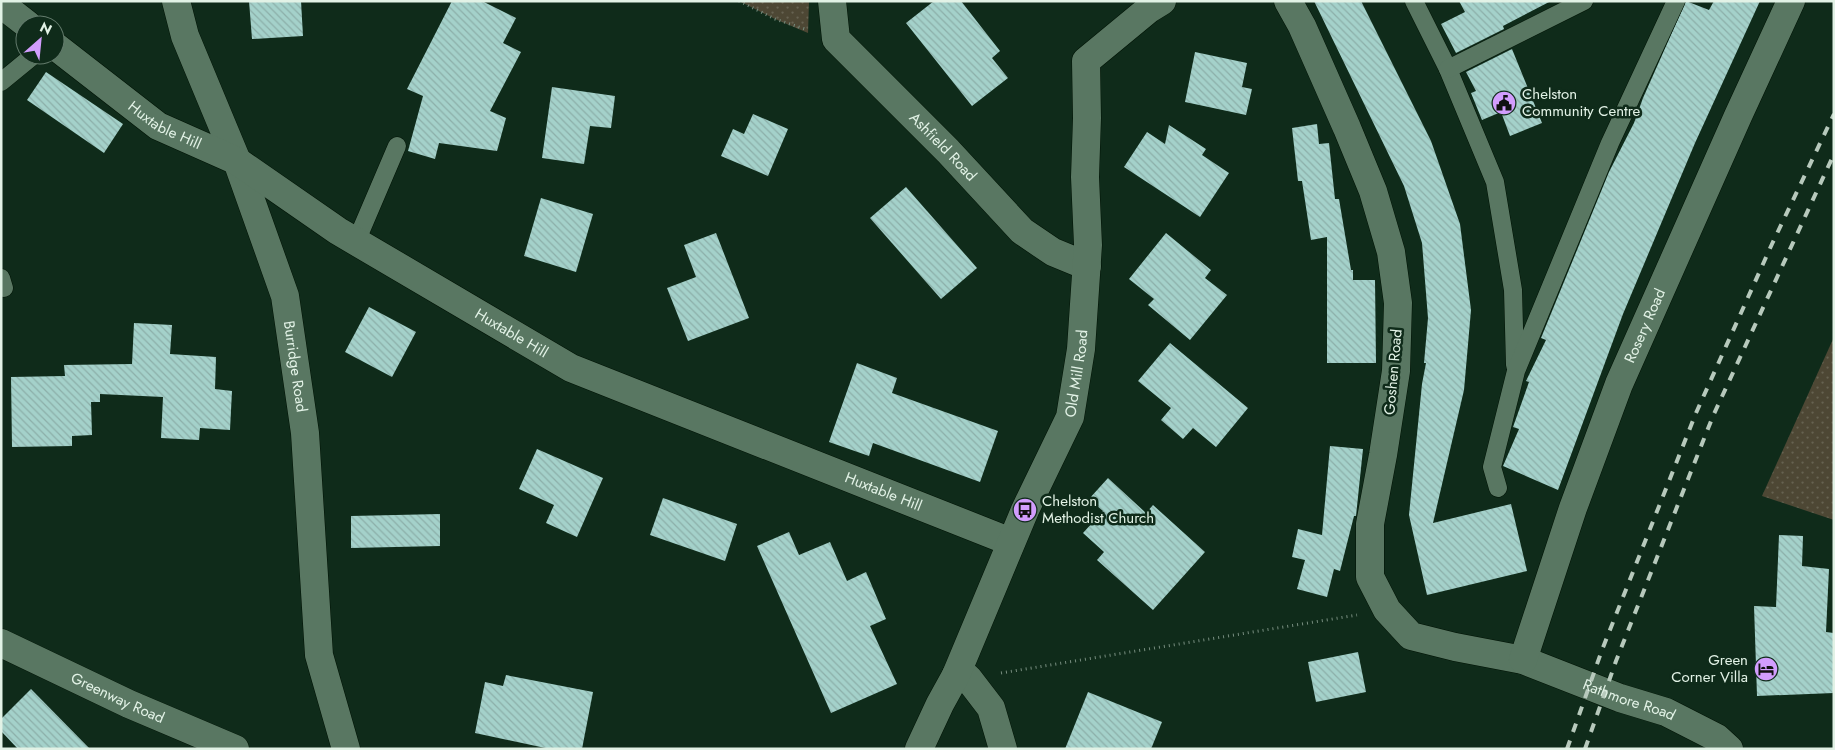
<svg xmlns="http://www.w3.org/2000/svg" width="1835" height="750" viewBox="0 0 1835 750" font-family="Jost,sans-serif">
<defs>
<pattern id="park-dots" width="8" height="8" patternUnits="userSpaceOnUse" patternTransform="scale(1.25)"><rect width="8" height="8" fill="#4d4734"/><path d="M2 2h.1M6 6h.1" fill="none" stroke="#666251" stroke-width="1.8" stroke-linecap="round"/></pattern>
<pattern id="building-back-hatch" width="6" height="6" patternUnits="userSpaceOnUse" patternTransform="scale(1.25)"><rect width="6" height="6" fill="#a4d1ca"/><path d="M-1 5l2 2M0 0l6 6M5-1l2 2" fill="none" stroke="#8cafa9"/></pattern>
</defs>
<rect width="100%" height="100%" fill="#0f2b1a"/>
<g fill="url(#park-dots)">
<path d="M739 1H809L808 33 775 19Z"/>
<path d="M1834 337V520L1762 496Z"/>
</g>
<g fill="url(#building-back-hatch)">
<path d="M249 1H301L303 36 252 39Z"/>
<path d="M452 1H482L516 18 503 43 521 52 490 111 506 118 497 151 439 143 435 159 408 151 423 96 407 89Z"/>
<path d="M934 1H961L1000 51 992 58 1008 78 972 106 906 23Z"/>
<path d="M1314 1H1361L1431 141 1460 224 1471 310 1464 390 1433 523 1511 504 1527 571 1427 595 1409 515 1422 384 1426 363H1424L1428 318 1422 243 1404 186Z"/>
<path d="M1459 1H1551L1503 26 1504 29 1456 53 1441 24 1465 12Z"/>
<path d="M1686 1 1709 10 1714 1H1760L1695 143 1623 314 1558 490 1503 466 1519 429 1513 427 1529 382 1526 381 1546 340 1541 338 1609 172 1634 123 1643 98Z"/>
<path d="M1512 49 1542 123 1510 136 1501 112 1482 120 1471 93 1476 91 1466 72Z"/>
<path d="M1195 52 1247 63 1242 87 1252 89 1246 115 1185 102Z"/>
<path d="M46 72 123 124 104 153 27 100Z"/>
<path d="M552 87 615 96 611 128 590 126 584 164 542 158Z"/>
<path d="M753 114 788 129 768 176 721 156 733 129 744 134Z"/>
<path d="M1317 124 1319 144 1329 143 1335 199H1339L1351 270H1353V280H1375L1376 363H1327V237L1311 240 1302 181H1298L1292 128Z"/>
<path d="M1169 125 1206 149 1202 155 1229 173 1200 217 1124 167 1147 132 1165 144Z"/>
<path d="M906 187 977 268 941 299 870 218Z"/>
<path d="M541 198 593 214 576 272 524 256Z"/>
<path d="M716 233 749 318 688 341 667 288 696 277 684 245Z"/>
<path d="M1166 233 1211 270 1205 278 1227 295 1190 340 1148 305 1154 299 1129 279Z"/>
<path d="M369 307 416 332 392 377 345 352Z"/>
<path d="M134 323 172 325 170 354 216 357 215 389 232 391 230 430 200 428 199 440 161 438 163 397 100 394V402H91L92 435 72 436V446L12 447 11 377 65 376 64 365 132 364Z"/>
<path d="M1170 343 1248 408 1216 447 1193 428 1183 439 1161 420 1171 408 1138 381Z"/>
<path d="M857 363 897 378 892 393 998 431 980 482 873 443 869 456 829 442Z"/>
<path d="M1330 446 1363 449 1356 516H1354L1340 571 1334 569 1327 597 1297 589 1305 560 1292 557 1298 529 1322 535Z"/>
<path d="M537 449 603 478 577 537 546 523 554 505 519 489Z"/>
<path d="M1108 478 1146 513 1153 505 1205 552 1153 610 1097 560 1104 552 1083 533 1103 511 1089 499Z"/>
<path d="M663 498 737 524 725 561 650 535Z"/>
<path d="M440 514V546L351 548V516Z"/>
<path d="M789 532 799 555 830 542 847 581 866 572 886 619 870 626 897 684 831 713 757 546Z"/>
<path d="M1779 535 1803 536 1802 566 1829 569 1826 632 1834 633V693L1757 696 1754 606 1776 607Z"/>
<path d="M1358 652 1366 692 1316 702 1308 662Z"/>
<path d="M506 675 593 692 582 749H550L475 733 485 682 503 686Z"/>
<path d="M31 689 90 749H18L1 731V719Z"/>
<path d="M1088 692 1162 722 1151 749H1065Z"/>
</g>
<g fill="none" stroke-linecap="round" stroke-linejoin="round">
<g stroke="#001305" stroke-width="19">
<g id="lane">
<path d="M1414 1 1448 69 1495 182 1513 290 1515 365"/>
<path d="M1448 69 1584 1"/>
<path d="M1 82 34 55"/>
<path d="M356 242 397 146"/>
<path d="M1 278 4 288"/>
<path d="M1498 488 1492 467 1516 371 1610 143 1676 1"/>
</g>
</g>
<g stroke="#001305" stroke-width="29">
<g id="street">
<path id="s1" d="M176 1 185 36 237 161 285 296 305 433 319 655 346 749"/>
<path id="s2" d="M832 1 836 39 948 151 1022 231 1053 252 1087 266"/>
<path id="s3" d="M1288 1 1302 26 1347 128 1373 191 1391 252 1398 303 1396 371 1383 455 1370 524V577L1387 610 1411 636 1455 647 1523 660 1620 698 1666 712 1717 738 1729 749"/>
<path d="M1 4 28 25"/>
<path id="s4" d="M55 46 158 126 237 161 338 231 571 368 1011 542"/>
<path id="s5" d="M1 643 129 704 235 749"/>
<path id="s6" d="M1523 660 1573 508 1619 384 1738 116 1791 1"/>
<path d="M956 675 968 678 991 708 1003 749"/>
<path id="s7" d="M919 749 940 704 956 675 1025 510 1070 417 1081 349 1088 245 1085 177 1087 118 1086 61 1149 9 1162 1"/>
</g>
</g>
<g stroke="#778d7f" stroke-width="3" stroke-dasharray="1 4" stroke-linecap="butt">
<path d="M739 1 775 19 805 29"/>
<path d="M1001 673 1357 615"/>
</g>
<use href="#lane" stroke="#597762" stroke-width="18"/>
<use href="#street" stroke="#597762" stroke-width="28"/>
<g stroke="#b7c9bc" stroke-width="4" stroke-dasharray="9 9" stroke-linecap="butt">
<path d="M1567 749 1602 650 1696 413 1772 244 1834 114"/>
<path d="M1585 749 1616 661 1713 416 1834 154"/>
</g>
</g>
<defs>
<g id="civic-disc" transform="scale(1.25)"><circle r="9.5" fill="#d29dfd" stroke="#0f2b1a"/><path d="M-.6-6.5H3V-4.5H.6V-3L4-1V1h2V6H-6V1h2V-1L-.6-3ZM-1.2 2.5V6h2.4V2.5Z" fill="#111"/></g>
<g id="bus-disc" transform="scale(1.25)"><circle r="9.5" fill="#d29dfd" stroke="#0f2b1a"/><path d="M-5-6H5V4H4V6H2V4H-2V6H-4V4H-5ZM-3.5-4V0h7V-4ZM-3.5 1.2v1.5H-2V1.2ZM2 1.2v1.5H3.5V1.2Z" fill="#111"/></g>
<g id="hotel-disc" transform="scale(1.25)"><circle r="9.5" fill="#d29dfd" stroke="#0f2b1a"/><path d="M-6-4.5h1.5V1H6V5H4.5V3h-9V5H-6ZM-4 0a1.8 1.8 0 1 1 3.6 0ZM.5 0V-2.5h3Q6-2.5 6 0Z" fill="#111"/></g>
</defs>
<g fill-rule="evenodd">
<use href="#civic-disc" x="1504" y="103"/>
<use href="#bus-disc" x="1025" y="510"/>
<use href="#hotel-disc" x="1766" y="669"/>
</g>
<g text-anchor="middle" stroke-width="5" stroke-linejoin="round" paint-order="stroke">
<g font-size="15" fill="#e2f2e6" stroke="#0f2b1a" text-anchor="start">
<text x="1522" y="99">Chelston<tspan x="1522" dy="17">Community Centre</tspan></text>
<text x="1042" y="506">Chelston<tspan x="1042" dy="17">Methodist Church</tspan></text>
<text x="1748" y="665" text-anchor="end">Green<tspan x="1748" dy="17">Corner Villa</tspan></text>
</g>
<g font-size="15" fill="#e2f2e6" stroke="#0f2b1a">
<text dy="5" stroke="none"><textPath href="#s4" startOffset="136">Huxtable Hill</textPath></text>
<text dy="5" stroke="none"><textPath href="#s2" startOffset="190">Ashfield Road</textPath></text>
<text dy="5" stroke="none"><textPath href="#s6" startOffset="356">Rosery Road</textPath></text>
<text dy="5" stroke="none"><textPath href="#s4" startOffset="541">Huxtable Hill</textPath></text>
<text dy="5" stroke="none"><textPath href="#s1" startOffset="386">Burridge Road</textPath></text>
<text transform="translate(1393 372) rotate(-85)" y="5">Goshen Road</text>
<text dy="5" stroke="none"><textPath href="#s7" startOffset="409">Old Mill Road</textPath></text>
<text dy="5" stroke="none"><textPath href="#s4" startOffset="946">Huxtable Hill</textPath></text>
<text dy="5" stroke="none"><textPath href="#s5" startOffset="129">Greenway Road</textPath></text>
<text dy="5" stroke="none"><textPath href="#s3" startOffset="900">Rathmore Road</textPath></text>
</g>
</g>
<rect width="1835" height="750" fill="none" stroke="#e2f2e6" stroke-width="5"/>
<g transform="translate(40 40) rotate(27)"><circle r="24" fill="#0f2b1a" stroke="#637b6c"/>
<path d="M0-4L9 19L0 12L-9 19Z" fill="#d29dfd"/>
<text y="-8" font-size="14" font-weight="bold" text-anchor="middle" fill="#e2f2e6">N</text>
</g>
</svg>
